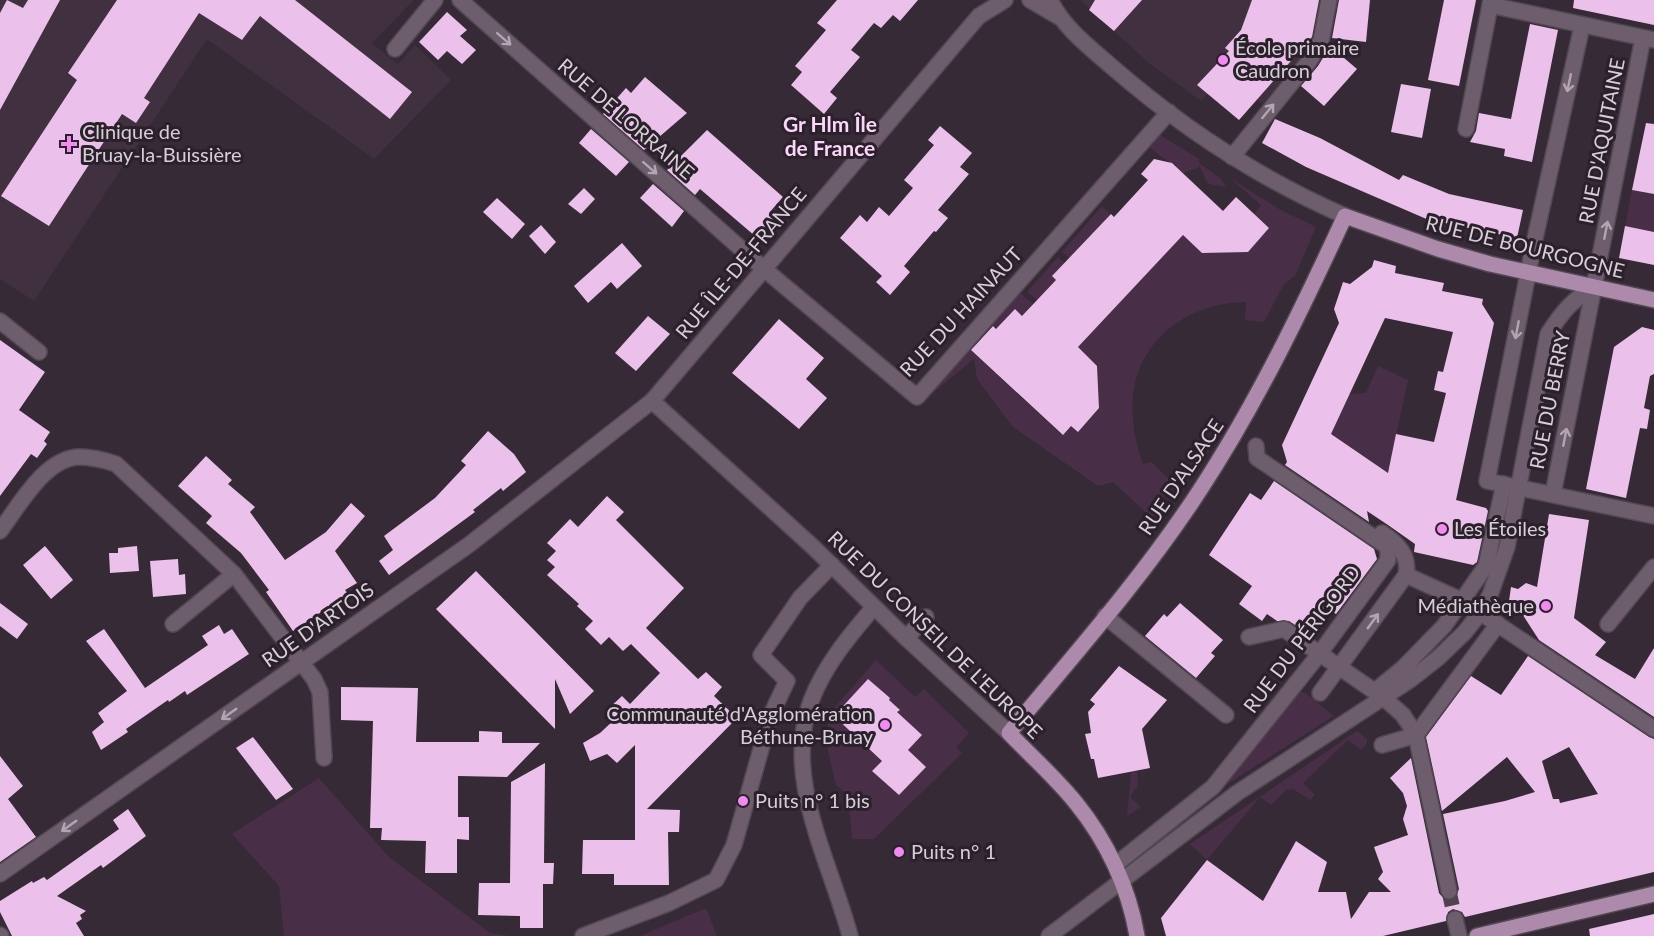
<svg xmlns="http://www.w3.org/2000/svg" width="1654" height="936" viewBox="0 0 1654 936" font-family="Lato,sans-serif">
<rect width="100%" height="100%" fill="#352a35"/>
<g fill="#413140">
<path d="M0 0H414L372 43 398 64 415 45 451 80 374 159 207 39 34 301 0 279Z"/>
<path d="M1080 0H1314L1305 27 1300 52 1304 56 1262 104 1257 100 1239 120 1208 94 1201 101 1149 63Z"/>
</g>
<g fill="#482f47">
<path d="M1155 132 1199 159V163L1220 178 1226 187 1208 184 1200 167 1183 173 1144 143Z"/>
<path d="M1230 178 1279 209 1316 227 1295 276 1284 284 1264 322 1245 320 1246 302C1180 303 1127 349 1133 419 1134 435 1138 449 1143 464L1151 462 1172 482 1152 518 1113 482 1098 486 1013 427 977 379 974 359 928 397 968 348 1062 435 1071 426 1078 432 1099 408 1097 366 1078 347 1183 235 1247 252 1269 228 1254 214 1261 205Z"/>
<path d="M1632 190 1654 194V232L1625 226Z"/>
<path d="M1102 206 1111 215 1069 258 1062 252Z"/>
<path d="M1058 257 1065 263 1053 276 1056 280 1037 300 1027 292Z"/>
<path d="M1014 287 1033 304 1022 316 1015 310 997 328 990 323Z"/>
<path d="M1378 366 1408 380 1388 473 1331 434 1349 394 1366 393Z"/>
<path d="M876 660 915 697 924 689 969 733 956 747 962 753 874 839H852L848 795 836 785 826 742 829 714Z"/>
<path d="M1300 692 1306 693 1334 716 1218 790 1295 694Z"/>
<path d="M1357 731 1367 739V743L1361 750 1348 740 1303 783 1315 795 1310 800 1293 789 1286 790 1271 805 1260 797 1207 860 1190 844Z"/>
<path d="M1137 770 1138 786 1130 797 1141 807 1127 816 1131 772Z"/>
<path d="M319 778 389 857 490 933 510 936H284L279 886 232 834Z"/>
<path d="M706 908 717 936H640Z"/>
</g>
<g fill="#ebc0ea" fill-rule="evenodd">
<path d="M7 0 23 8 28 0H60L0 110V13Z"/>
<path d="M117 0H295L412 92 390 119 260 16 242 40 199 13 144 98 150 102 136 123 122 114 49 226 1 196 77 80 68 73Z"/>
<path d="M837 0H918L900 21 893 15 881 28 874 23 851 50 860 57 830 92 837 98 824 114 791 85 802 72 795 66 826 30 817 23Z"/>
<path d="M1095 0H1142L1114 31 1089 10Z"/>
<path d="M1252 0H1319L1312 37 1239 120 1197 85 1229 51 1225 48 1241 30Z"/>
<path d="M1339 0H1370L1366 42 1332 38Z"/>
<path d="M1444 0H1476L1459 86 1428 80Z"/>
<path d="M1574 0H1654V25L1573 8Z"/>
<path d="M447 12 467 30 460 36 476 50 462 64 447 51 438 60 419 42Z"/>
<path d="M1530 24 1558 30 1532 162 1504 156 1505 149 1470 142 1476 131 1479 113 1511 119Z"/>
<path d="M1330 46 1357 69 1324 106 1301 86 1318 66Z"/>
<path d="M645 77 687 113 644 150 603 114 626 88 631 93Z"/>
<path d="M1401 84 1431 89 1422 138 1391 132Z"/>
<path d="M1275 119 1320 138 1399 180 1403 175 1449 194 1523 210 1517 238 1445 223V227L1306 167 1262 143Z"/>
<path d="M1646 123 1654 124V194L1632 190Z"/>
<path d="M940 126 972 153 960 167 969 174 938 210 948 218 936 232 934 231 904 266 910 272 890 295 876 282 882 276 840 238 860 215 867 222 879 207 889 216 913 188 904 180 934 145 928 140Z"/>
<path d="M591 129 629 162 616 176 579 143Z"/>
<path d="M707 130 783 197 769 213 776 219 761 236H755L700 189 695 195 667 170Z"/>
<path d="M1154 159 1172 163 1223 211 1236 197 1269 228 1248 252 1202 253 1183 235 1078 347 1097 366 1099 408 1078 432 1071 426 1063 435 971 350 993 326 996 329 1015 309 1022 316 1056 280 1052 276 1111 214 1114 217 1148 180 1141 174Z"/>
<path d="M653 184 684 211 672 227 640 198Z"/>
<path d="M584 188 595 199 581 214 568 204Z"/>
<path d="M497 198 525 224 512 239 483 212Z"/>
<path d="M541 225 556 242 545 254 529 236Z"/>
<path d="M1625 226 1654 232V265L1619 258Z"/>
<path d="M622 243 642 266 617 289 611 282 588 303 574 286Z"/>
<path d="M1374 260 1396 266 1395 273 1444 283 1442 291 1483 299 1482 304 1494 323 1456 500 1486 508 1488 511 1477 562 1473 565 1414 552 1415 544 1388 525 1367 511 1369 522 1285 465 1287 462 1282 445 1339 323 1334 309 1343 282 1350 284 1372 267ZM1385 318 1453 332 1443 372 1438 371 1434 390 1446 393 1434 442 1396 434 1388 473 1331 434Z"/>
<path d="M648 316 670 334 636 371 615 353Z"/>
<path d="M779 319 824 358 806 379 827 398 799 429 732 373Z"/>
<path d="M1642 327 1654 330V374L1650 376 1644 408 1650 410 1647 429 1640 428 1626 498 1586 489 1614 347Z"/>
<path d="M0 340 45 372 19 410 50 432 44 441 47 444 37 458 31 454 0 496Z"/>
<path d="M488 431 514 454 526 472 503 491 501 488 473 510 475 512 389 575 379 561 393 550 384 536 435 498 466 465 461 461Z"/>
<path d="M206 456 232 480 228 484 255 507 250 512 285 560 326 532 351 503 365 516 335 551 357 583 345 590 348 594 293 631 266 592 269 590 241 553 206 523 212 516 178 486Z"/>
<path d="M1274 481 1374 549 1377 559 1336 614 1325 607 1306 632 1289 621H1277L1267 614 1262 621 1239 604 1252 586 1209 555 1250 493 1261 500Z"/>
<path d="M607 496 624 512 616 520 684 588 646 628 698 679 706 672 722 687 714 696 737 718 647 809 680 810 679 832H668L669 885H614V874H582L583 840H635V745L617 763 607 754 590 761 583 743 600 733 614 720 606 711 622 696 630 704 660 673 631 644 623 651 609 637 601 645 585 629 593 621 577 606 579 604 547 575 555 567 547 560 556 551 547 543 570 519 578 527Z"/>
<path d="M1549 514 1589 520 1574 618 1606 642 1595 655 1635 679 1654 648V717L1539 640 1519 609 1508 608 1511 587 1518 589 1526 583 1537 587Z"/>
<path d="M45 546 73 580 51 599 23 565Z"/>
<path d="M137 546 139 571 110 573 109 553H118V548Z"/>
<path d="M178 559 179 575 185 574 186 594 153 597 150 561Z"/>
<path d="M476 571 594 691 570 714 555 679V729L436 609Z"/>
<path d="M0 603 28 624 17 639 0 626Z"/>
<path d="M1180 603 1223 640 1211 653 1215 656 1196 678 1145 636 1164 614 1167 617Z"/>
<path d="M219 625 224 634 232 629 249 654 187 695 185 691 169 702 168 700 126 729 128 732 101 750 92 732 104 722 98 713 127 691 86 641 104 629 145 688 208 645 202 636Z"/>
<path d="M1528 656 1649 737 1654 739V872L1465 917 1462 912 1453 909 1448 912 1446 921 1383 936H1166L1161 918 1207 860 1263 901 1296 841 1327 862 1318 892H1346L1351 919 1369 892H1391L1378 879 1383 872 1374 847 1408 835 1403 819 1407 806 1403 793 1390 778 1411 758 1439 893 1445 900 1455 899 1459 889 1443 814 1505 801 1535 792 1507 757 1442 811 1426 737 1471 676 1501 695ZM1569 747 1598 794 1560 803 1559 799H1553L1542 761Z"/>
<path d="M1119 666 1167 700 1142 729 1150 768 1098 778 1094 759H1091L1085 734 1091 733 1088 712 1095 704 1090 700Z"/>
<path d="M868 679 890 698 889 700 900 710 897 712 922 735 908 750 926 767 899 795 872 771 882 761 834 716Z"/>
<path d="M341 687 418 688 416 742H479V731L502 732V743H540L507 777 458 776V817H469V840L457 839V873H425L426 841 381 840 382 828H370L373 721 341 720Z"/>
<path d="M253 737 293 789 276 800 236 748Z"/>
<path d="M0 756 23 786 8 799 36 837 0 862Z"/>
<path d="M545 763 544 863H554L553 884H543V928H520V916L478 915 479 883H510L511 782Z"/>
<path d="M128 809 146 836 103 868 101 865 57 896 86 911 80 915 82 919 76 923 84 936H12L0 912V901L32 881 33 883 44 877 47 880 119 829 113 820Z"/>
<path d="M1654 914V936H1590L1589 929Z"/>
</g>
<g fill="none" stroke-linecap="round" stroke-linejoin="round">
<path stroke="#4d434d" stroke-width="15" stroke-dasharray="15 8" stroke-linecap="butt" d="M1449 891 1455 919"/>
<g stroke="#524852" stroke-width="18">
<g id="minor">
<path d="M460 0 764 269 917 397 1169 112"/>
<path d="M1030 0 1059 17"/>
<path d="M1050 0C1064 28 1088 46 1111 66 1181 127 1260 179 1345 216"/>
<path d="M1490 5 1654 40"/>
<path d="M1582 26 1534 243 1487 481 1654 516"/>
<path d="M395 49 435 0"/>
<path d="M1466 129 1491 0"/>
<path d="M1232 157 1310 60 1321 41 1329 0"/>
<path d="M0 321 39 352"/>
<path d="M652 401 812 546 906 638 1009 733"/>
<path d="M1553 494 1643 38"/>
<path d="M0 531C19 506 45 457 80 457 93 457 104 460 116 464L234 574"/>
<path d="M1406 575 1463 601 1654 729"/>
<path d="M1105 616 1226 715"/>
<path d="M173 624 234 574 314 679 320 692 324 758"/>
<path d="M1608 624 1654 567"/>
<path d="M1249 637 1284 629 1384 698 1403 715 1416 735 1449 891"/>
<path d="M906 638 926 617"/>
<path d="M1375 691 1403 668 1444 626 1486 566 1504 484"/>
<path d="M1320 693 1406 575C1410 555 1397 543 1382 533"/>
<path d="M1382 745 1416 735 1498 624"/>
<path d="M1115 865 1213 787 1317 657 1388 560V550L1385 545 1257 458 1256 446"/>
<path d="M0 874 470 544 652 401 979 16 1005 0"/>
<path d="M1455 919 1459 936"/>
<path d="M0 935 1 936"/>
<path d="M583 936 669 903 716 880 734 845 770 717 787 681 761 655 800 598 832 565"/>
<path d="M850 936C831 863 782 777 811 701 824 666 850 635 874 607"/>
<path d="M1049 936 1237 793 1410 680 1438 658 1465 632 1480 613 1490 595 1507 547 1548 334C1562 312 1572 300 1594 287"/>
</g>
</g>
<g stroke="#524852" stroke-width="18">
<g id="major">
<path d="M1137 936C1129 888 1107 841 1076 803 1056 778 1031 756 1009 733 1075 654 1144 576 1200 490 1257 403 1302 309 1345 216L1438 249 1490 264 1654 300"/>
<path d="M1477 936 1654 894"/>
</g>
</g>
<use href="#minor" stroke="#6e5d6d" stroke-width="15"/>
<use href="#major" stroke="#ad8aac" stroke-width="15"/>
</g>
<defs><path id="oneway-shaft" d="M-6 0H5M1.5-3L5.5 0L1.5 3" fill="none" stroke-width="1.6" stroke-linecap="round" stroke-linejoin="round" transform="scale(1.5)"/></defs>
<g stroke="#b2a7b1">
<use href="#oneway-shaft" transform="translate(504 39) rotate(41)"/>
<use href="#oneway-shaft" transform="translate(1569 83) rotate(102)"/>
<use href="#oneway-shaft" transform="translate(1268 111) rotate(-51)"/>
<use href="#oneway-shaft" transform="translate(650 168) rotate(41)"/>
<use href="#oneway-shaft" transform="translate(1606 230) rotate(-79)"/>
<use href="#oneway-shaft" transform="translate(1517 330) rotate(101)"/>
<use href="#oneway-shaft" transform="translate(1565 437) rotate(-79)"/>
<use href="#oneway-shaft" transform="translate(1373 621) rotate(-54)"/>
<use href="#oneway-shaft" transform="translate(229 714) rotate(145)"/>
<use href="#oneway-shaft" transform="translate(69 826) rotate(145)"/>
</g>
<g fill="#f38af2" stroke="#2b202b" stroke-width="2">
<circle cx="1223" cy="60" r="6"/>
<path d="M66 135h6v6h6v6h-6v6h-6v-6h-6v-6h6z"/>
<circle cx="1442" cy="529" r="6"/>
<circle cx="1546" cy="606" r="6"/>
<circle cx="885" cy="725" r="6"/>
<circle cx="743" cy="801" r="6"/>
<circle cx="899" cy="852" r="6"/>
</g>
<g text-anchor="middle" stroke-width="6" stroke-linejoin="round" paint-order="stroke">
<g font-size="20" fill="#d6cfd6" stroke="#2b202b" text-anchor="start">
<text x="1235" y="55">École primaire<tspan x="1235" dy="23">Caudron</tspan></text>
<text x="82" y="139">Clinique de<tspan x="82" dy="23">Bruay-la-Buissière</tspan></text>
<text x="1454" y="536">Les Étoiles</text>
<text x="1534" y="613" text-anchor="end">Médiathèque</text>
<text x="873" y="721" text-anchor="end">Communauté d'Agglomération<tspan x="873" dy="23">Béthune-Bruay</tspan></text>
<text x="755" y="808">Puits n° 1 bis</text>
<text x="911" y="859">Puits n° 1</text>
</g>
<g font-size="20" fill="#d6cfd6" stroke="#2b202b">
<text transform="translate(626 119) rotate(41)" y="7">RUE DE LORRAINE</text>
<text transform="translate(1602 141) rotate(-79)" y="7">RUE D'AQUITAINE</text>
<text transform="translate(1525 247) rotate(14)" y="7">RUE DE BOURGOGNE</text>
<text transform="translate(741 263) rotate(-50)" y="7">RUE ÎLE-DE-FRANCE</text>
<text transform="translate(961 312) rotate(-47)" y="7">RUE DU HAINAUT</text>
<text transform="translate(1550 400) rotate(-79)" y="7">RUE DU BERRY</text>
<text transform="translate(1181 477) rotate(-56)" y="7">RUE D'ALSACE</text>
<text transform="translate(318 625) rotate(-35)" y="7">RUE D'ARTOIS</text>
<text transform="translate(935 635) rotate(44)" y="7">RUE DU CONSEIL DE L'EUROPE</text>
<text transform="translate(1302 639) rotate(-53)" y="7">RUE DU PÉRIGORD</text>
</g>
<g font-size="21" font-weight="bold" fill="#fad6f8" stroke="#2b202b">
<text x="830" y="132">Gr Hlm Île<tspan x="830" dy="24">de France</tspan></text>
</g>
</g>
</svg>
